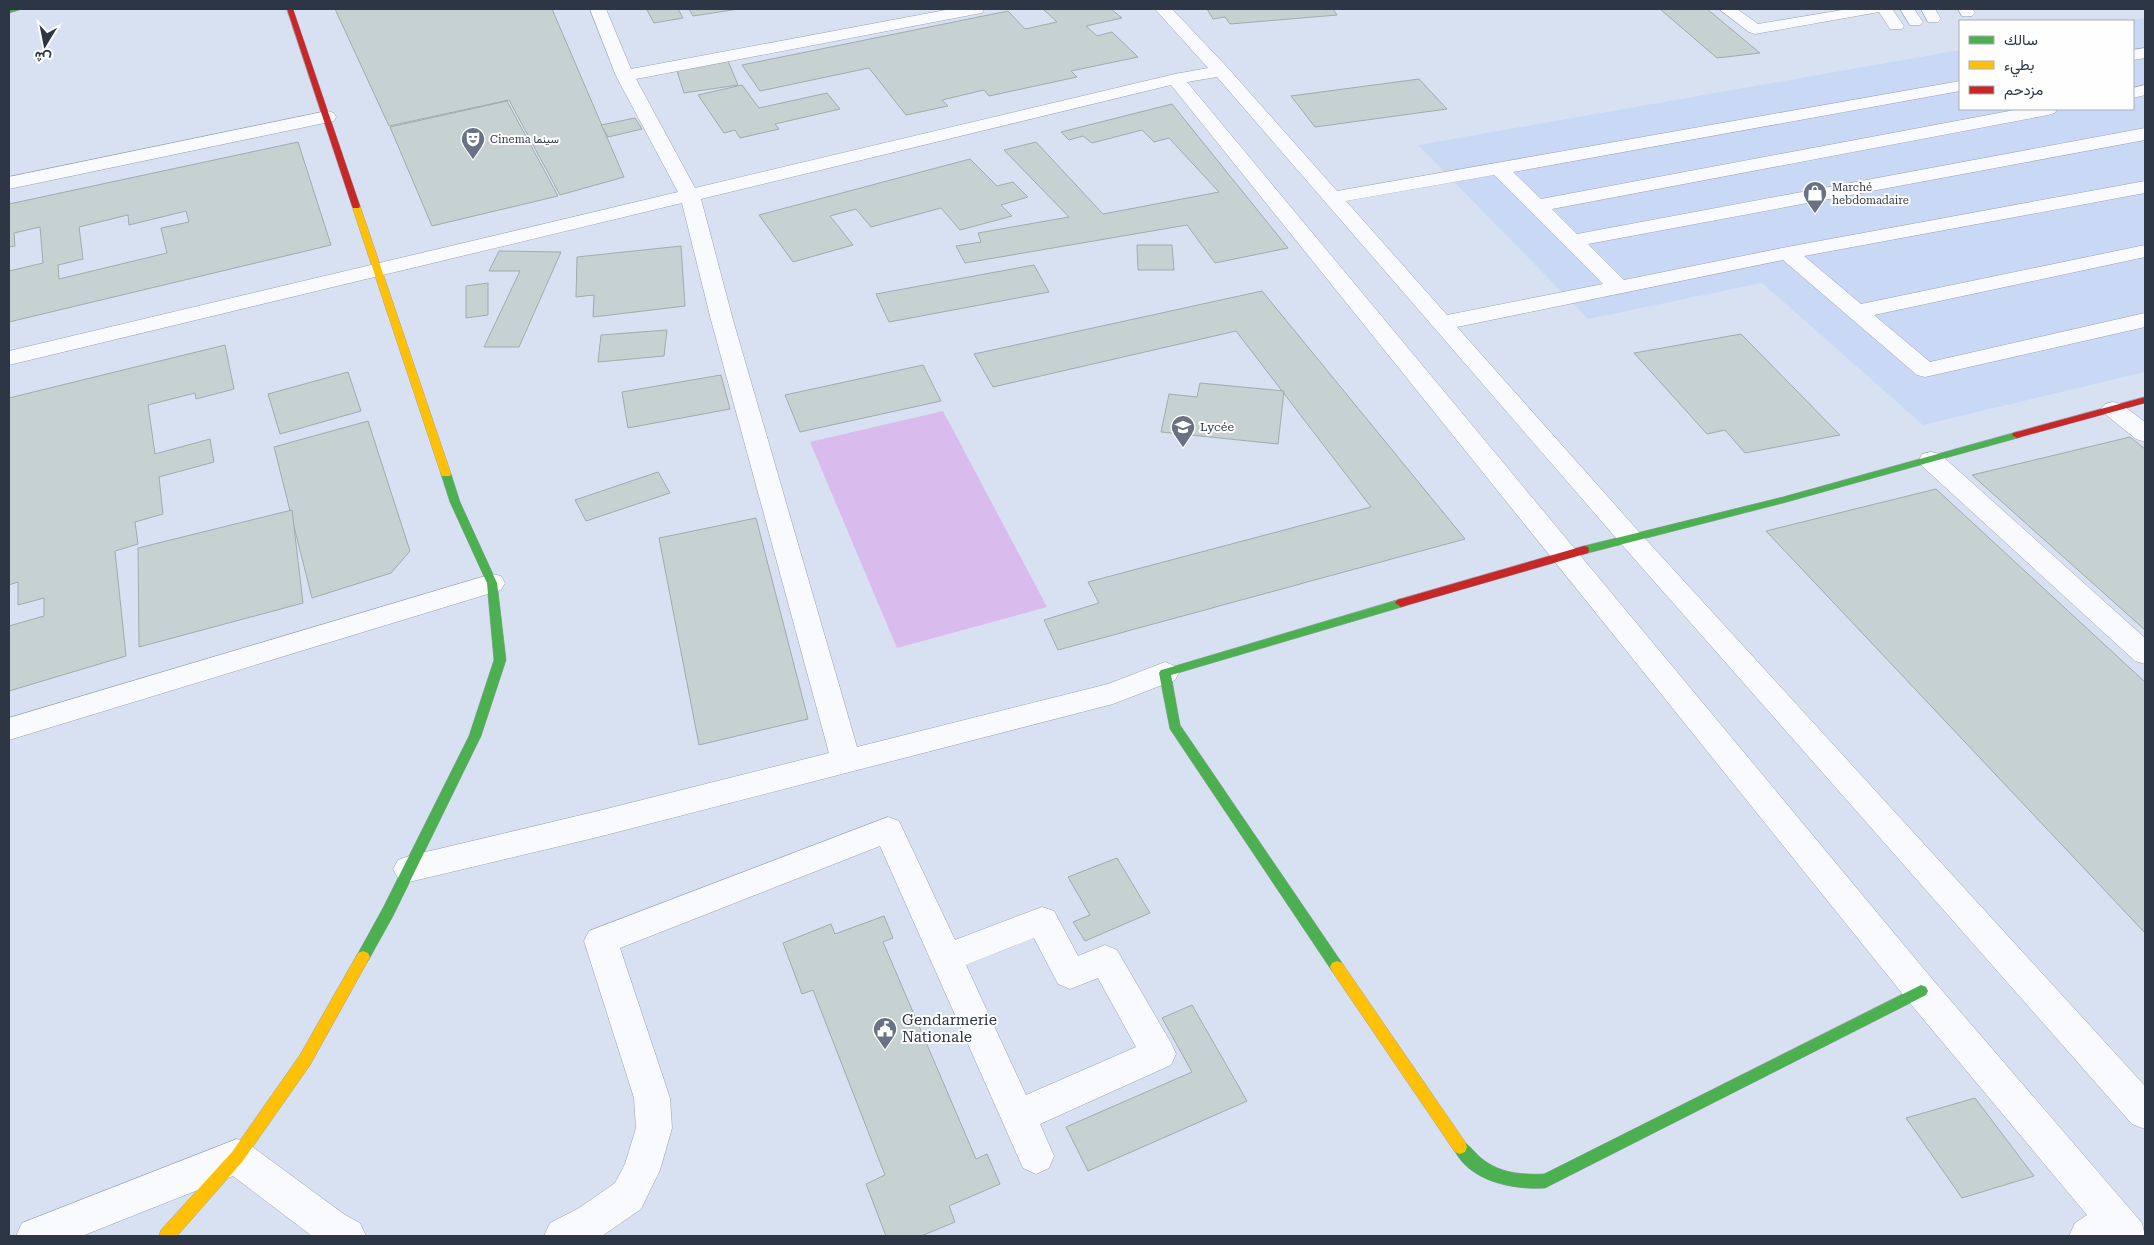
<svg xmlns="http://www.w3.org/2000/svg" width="2154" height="1245" viewBox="0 0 2154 1245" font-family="'Roboto Serif',Vazirmatn,serif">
<rect width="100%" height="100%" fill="#d7e1f2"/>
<path fill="#c9d9f5" d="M2145 18V372L1923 425 1762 283 1588 319 1418 145 1960 50V109H2133V21H2124Z"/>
<path fill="#dabbee" d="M943 411 1047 607 897 648 810 442Z"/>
<g fill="#c6d1d2" stroke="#a1abac" fill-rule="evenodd">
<path d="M335 9H552L624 177 560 195 509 100 389 126Z"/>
<path d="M656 9H678L683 18 654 23 647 10Z"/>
<path d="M689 9H739L693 16Z"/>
<path d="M1043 9H1111L1122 18 1086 26 1097 36 1112 32 1138 57 1071 71 1077 77 989 96 984 90 942 100 948 106 906 115 869 68 760 91 742 65 1008 11 1025 29 1057 22Z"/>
<path d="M1207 9H1333L1337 15 1230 24 1225 17 1213 19Z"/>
<path d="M1660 9H1707L1760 53 1717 58Z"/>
<path d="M728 61 738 85 684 93 676 68Z"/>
<path d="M1419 79 1447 109 1315 127 1291 96Z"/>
<path d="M742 85 759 108 827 93 840 109 775 124 779 129 740 138 735 130 724 133 698 95Z"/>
<path d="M507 101 558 196 432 226 390 127Z"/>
<path d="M1172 104 1288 248 1215 263 1187 225 965 263 956 246 981 242 978 233 1069 217 1004 150 1036 142 1103 214 1219 192 1169 138 1154 142 1142 130 1092 143 1083 136 1069 140 1061 132Z"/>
<path d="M635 118 642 129 608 137 601 125Z"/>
<path d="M298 142 331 245 9 322V271L43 263 40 227 14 233 15 246 9 247V204ZM186 211 189 222 161 228 167 253 59 279 58 265 83 259 79 227 128 215 129 225Z"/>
<path d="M970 159 997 186 1013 182 1028 197 1001 205 1012 216 960 230 941 208 871 227 856 209 830 216 853 245 793 262 759 215Z"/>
<path d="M1137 245H1172L1174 270H1138Z"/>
<path d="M681 246 685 306 593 317 594 295 576 297 577 257Z"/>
<path d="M499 251 561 252 519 347H484L520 271H489Z"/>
<path d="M1034 265 1049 292 889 322 876 294Z"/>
<path d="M488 283V315L466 318V286Z"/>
<path d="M1262 291 1465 539 1058 650 1044 620 1099 603 1088 582 1371 507 1236 331 993 387 974 354Z"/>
<path d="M667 330 664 356 598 362 601 335Z"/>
<path d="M1741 334 1840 435 1745 453 1725 430 1707 434 1634 353Z"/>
<path d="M225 345 234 389 196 399 195 393 148 405 155 454 210 439 214 462 159 477 163 514 135 522 138 544 115 551 126 656 9 691V626L44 616V598L18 605V582L9 585V398Z"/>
<path d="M923 365 941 401 800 432 785 395Z"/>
<path d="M348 372 361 411 280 434 268 394Z"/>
<path d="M721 375 730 409 628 428 622 392Z"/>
<path d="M1200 383 1284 391 1278 444 1161 432 1169 394 1197 397Z"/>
<path d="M368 421 410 551 391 573 312 598 274 447Z"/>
<path d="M2130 437 2145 449V630L1972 475Z"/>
<path d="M658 472 670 493 586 521 575 500Z"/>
<path d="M1936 489 2145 682V933L1766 531Z"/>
<path d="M292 510 303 603 139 647 138 548Z"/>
<path d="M756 518 808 719 699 745 659 538Z"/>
<path d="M1117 858 1150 913 1085 941 1073 922 1090 915 1068 877Z"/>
<path d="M884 916 893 938 883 942 976 1159 987 1154 1000 1184 949 1206 955 1222 921 1236H886L866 1184 885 1175 813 990 802 994 783 943 831 924 835 934Z"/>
<path d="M1192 1005 1247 1101 1088 1171 1066 1127 1192 1072 1162 1018Z"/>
<path d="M1975 1098 2034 1176 1962 1198 1906 1118Z"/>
</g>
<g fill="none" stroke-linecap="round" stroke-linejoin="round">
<g stroke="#99a1af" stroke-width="1">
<g id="lane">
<path d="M1719 9H1737L1758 24 1848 9H1892L1904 26 1902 29H1890L1879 12 1755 34 1749 32Z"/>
<path d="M1900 9H1914L1923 22 1920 25H1910Z"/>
<path d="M1921 9H1935L1941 19 1938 22H1928Z"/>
<path d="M1958 9H1972L1975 13 1972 16H1962Z"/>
</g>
</g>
<g stroke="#99a1af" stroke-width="1">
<g id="street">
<path d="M590 9H606L631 69 951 9H984L982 13 976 14 636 79 695 188 1175 74 1208 68 1155 9H1172L1227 67 1337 191 1960 81V91L1513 172 1541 199 2020 109H2057L2055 113 2048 115 1552 209 1577 234 2145 128V140L1588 244 1624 280 1787 247 2145 181V193L1804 256 1861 304 2145 245V257L1874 315 1930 362 2145 313V327L1925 377 1917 375 1783 260 1457 327 1641 534 2145 1086V1129L2132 1124 1623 546 1217 77 1187 82 1933 980 2142 1223 2145 1236H2069L2075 1223 2087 1215 1909 1002 1171 85 701 199 733 320 857 747 1108 684 1165 662 1175 666 1179 673 1175 680 1113 704 598 837 409 882 398 878 393 869 398 860 409 856 598 811 829 753 711 320 682 203 9 365V351L678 192 616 76ZM1494 175 1603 284 1447 315 1346 201Z"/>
<path d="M2145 48V58L2133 60V50Z"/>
<path d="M2145 85V95L2133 98V88Z"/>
<path d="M327 111 334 113 336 117 334 121 9 189V177Z"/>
<path d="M2113 402 2121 404 2145 422V442L2136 439 2105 414 2101 409 2105 404Z"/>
<path d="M1931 452 1940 454 2145 638V664L2135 661 1922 466 1919 460 1922 454Z"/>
<path d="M492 574 501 576 505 583 501 590 9 740V718Z"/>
<path d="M888 817 899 821 955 940 1042 907 1054 911 1078 956 1105 945 1117 950 1171 1043 1176 1054 1171 1065 1040 1124 1054 1156 1049 1168 1036 1174 1023 1168 880 846 620 948 670 1098 672 1128 660 1170 641 1209 602 1236H544L550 1223 579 1208 615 1183 625 1164 636 1128 634 1098 584 941 589 931ZM1034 938 1058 984 1070 989 1098 978 1136 1047 1026 1095 966 965Z"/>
<path d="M237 1139 250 1145 345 1215 360 1223 366 1236H312L233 1176 82 1236H16L22 1223Z"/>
</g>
</g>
<g stroke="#99a1af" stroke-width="1">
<g id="fast">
<path d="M9 9H22L9 13Z"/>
<path d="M2017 432 2021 433 2022 435 2021 437 1783 503 1584 554 1579 550 1584 546 1783 497Z"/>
<path d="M446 471 451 474 460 502 497 583 506 660 481 736 393 916 368 961 363 963 358 961 356 957 383 908 469 736 494 660 487 583 450 502 441 474Z"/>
<path d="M1401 599 1407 603 1405 606 1171 675 1180 725 1342 963 1344 967 1342 971 1337 973 1332 971 1170 729 1159 673 1161 670 1165 669Z"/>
<path d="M1921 985 1926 987 1928 991 1926 995 1545 1188C1512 1190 1467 1181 1453 1147L1455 1142 1460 1140C1468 1143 1474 1152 1481 1158 1499 1173 1521 1175 1544 1174Z"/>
</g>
</g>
<g stroke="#99a1af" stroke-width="1">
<g id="slow">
<path d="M353 204H359L360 206 451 474 450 476H442L441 474 352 206Z"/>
<path d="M363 951 368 953 370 957 310 1065 242 1162 177 1236H159L161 1230 232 1152 300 1055 358 953Z"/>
<path d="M1337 961 1342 963 1465 1142 1467 1147 1465 1152 1460 1154 1455 1152 1332 971 1330 967 1332 963Z"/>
</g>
</g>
<g stroke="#99a1af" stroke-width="1">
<g id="jam">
<path d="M287 9H293L360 206 359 208H353L352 206Z"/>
<path d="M2145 397V403L2017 438 2012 435 2013 433Z"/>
<path d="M1584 546 1588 547 1589 550 1588 553 1401 607 1395 603 1397 600Z"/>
</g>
</g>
<use href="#lane" fill="#f9fafd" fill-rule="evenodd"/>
<use href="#street" fill="#f9fafd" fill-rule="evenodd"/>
<use href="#fast" fill="#4caf50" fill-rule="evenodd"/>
<use href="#slow" fill="#ffc107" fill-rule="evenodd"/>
<use href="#jam" fill="#c62828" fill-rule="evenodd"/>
</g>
<defs>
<g id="theatre-pin" transform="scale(1.25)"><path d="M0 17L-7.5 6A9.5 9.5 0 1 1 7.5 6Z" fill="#687282" stroke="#fefefe"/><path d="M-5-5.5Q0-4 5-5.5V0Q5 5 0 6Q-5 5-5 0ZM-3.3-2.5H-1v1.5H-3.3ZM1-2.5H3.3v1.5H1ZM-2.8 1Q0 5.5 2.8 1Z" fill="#fff"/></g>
<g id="shop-pin" transform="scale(1.25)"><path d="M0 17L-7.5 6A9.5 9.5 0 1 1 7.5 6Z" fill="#687282" stroke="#fefefe"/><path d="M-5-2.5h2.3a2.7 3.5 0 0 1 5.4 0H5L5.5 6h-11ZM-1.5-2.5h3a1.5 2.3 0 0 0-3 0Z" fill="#fff"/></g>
<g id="school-pin" transform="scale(1.25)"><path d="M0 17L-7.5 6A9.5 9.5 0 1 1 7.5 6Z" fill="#687282" stroke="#fefefe"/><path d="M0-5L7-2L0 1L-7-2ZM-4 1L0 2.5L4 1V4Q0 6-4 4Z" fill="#fff"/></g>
<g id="civic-pin" transform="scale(1.25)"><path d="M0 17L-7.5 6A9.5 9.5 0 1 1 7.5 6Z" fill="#687282" stroke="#fefefe"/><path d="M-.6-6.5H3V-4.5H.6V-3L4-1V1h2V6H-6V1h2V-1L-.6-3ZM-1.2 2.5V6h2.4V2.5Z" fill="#fff"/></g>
</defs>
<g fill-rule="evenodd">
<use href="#theatre-pin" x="473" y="139"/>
<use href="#shop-pin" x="1815" y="193"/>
<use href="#school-pin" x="1183" y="427"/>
<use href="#civic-pin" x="885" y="1029"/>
</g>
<g text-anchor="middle" stroke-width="4" stroke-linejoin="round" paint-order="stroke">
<g font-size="11" fill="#2c3645" stroke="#fefefe" text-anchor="start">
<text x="490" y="143">Cinema سينما</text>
<text x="1832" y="191">Marché<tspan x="1832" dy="13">hebdomadaire</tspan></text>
</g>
<g font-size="12" fill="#2c3645" stroke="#fefefe" text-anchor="start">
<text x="1200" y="431">Lycée</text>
</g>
<g font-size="15" fill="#2c3645" stroke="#fefefe" text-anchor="start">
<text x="902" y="1025">Gendarmerie<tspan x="902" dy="17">Nationale</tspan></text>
</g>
</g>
<rect width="2154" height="1245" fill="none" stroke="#2c3645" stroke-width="20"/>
<rect x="1959" y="20" width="175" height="90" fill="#fefefe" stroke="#aaaeb4"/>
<rect x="1969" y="36" width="25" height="8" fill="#4caf50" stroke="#aaaeb4"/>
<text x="2004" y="45" font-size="15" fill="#2c3645">سالك</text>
<rect x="1969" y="61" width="25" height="8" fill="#ffc107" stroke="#aaaeb4"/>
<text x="2004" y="70" font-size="15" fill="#2c3645">بطيء</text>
<rect x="1969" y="86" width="25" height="8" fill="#c62828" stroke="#aaaeb4"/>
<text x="2004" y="95" font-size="15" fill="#2c3645">مزدحم</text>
<g transform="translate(45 45) rotate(190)" stroke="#fefefe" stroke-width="4" paint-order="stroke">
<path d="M0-4L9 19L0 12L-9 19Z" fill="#2c3645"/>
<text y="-8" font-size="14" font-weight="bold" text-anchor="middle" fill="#2c3645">ش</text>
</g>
</svg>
